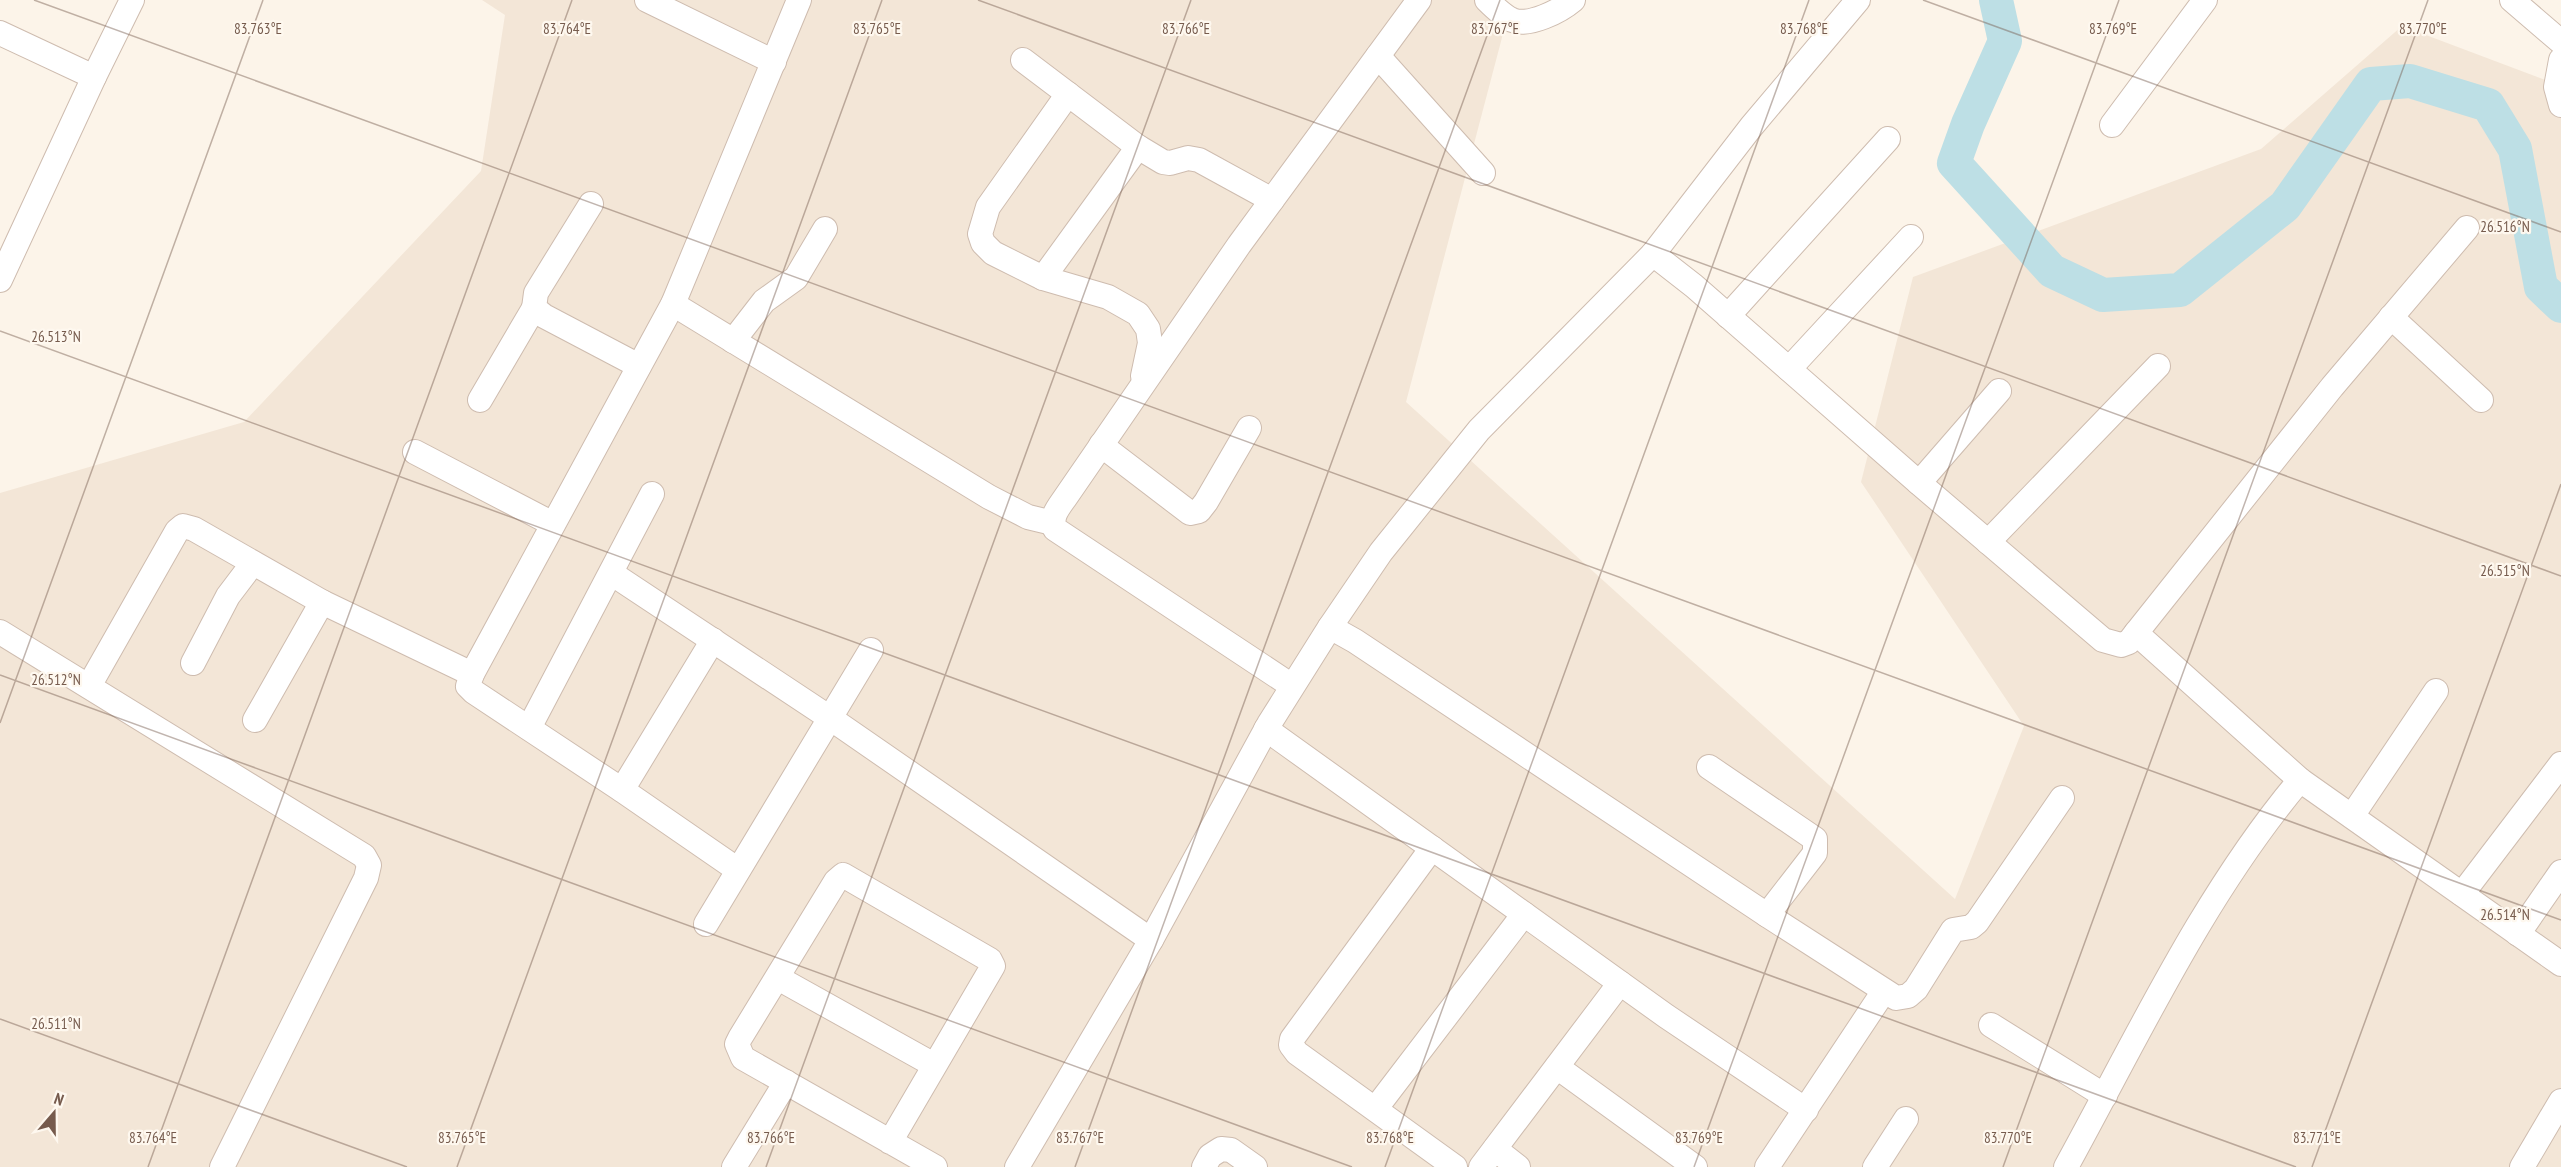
<svg xmlns="http://www.w3.org/2000/svg" width="2561" height="1167" viewBox="0 0 2561 1167" font-family="'PT Sans Narrow',sans-serif">
<rect width="100%" height="100%" fill="#fcf4e9"/>
<path fill="#f3e6d7" d="M482 0H1480L1509 11 1406 402 1955 899 2024 726 1861 482 1913 277 2261 149 2402 26 2561 86V1167H0V493L244 422 481 171 505 15Z"/>
<g fill="none" stroke-linecap="round" stroke-linejoin="round">
<path stroke="#bddfe5" stroke-width="34" d="M1996 0 2005 41 1968 124 1954 163 2052 271 2103 295 2180 290 2285 206 2371 84 2410 81 2488 105 2515 149 2541 287 2561 306"/>
<g stroke="#cebcaf" stroke-width="26">
<g id="minor">
<path d="M647 0 774 62"/>
<path d="M1487 0C1494 7 1503 16 1512 20 1529 27 1560 11 1573 0"/>
<path d="M2512 0 2561 42"/>
<path d="M0 33 94 77"/>
<path d="M1378 56 1483 173"/>
<path d="M1023 60 1138 147 1163 162 1170 163 1188 158 1199 160 1272 200"/>
<path d="M2561 60 2556 87 2561 105"/>
<path d="M1068 94 988 207 980 234 983 243 993 253 1043 278 1108 297 1138 314 1148 329 1150 343 1143 376"/>
<path d="M2112 125 2205 0"/>
<path d="M591 204 536 293 534 308 544 316 639 366"/>
<path d="M1653 254 1694 286 1919 483 2103 640 2121 645 2129 642 2136 633 2332 387 2467 228"/>
<path d="M1043 278 1138 147"/>
<path d="M0 280 94 77 132 0"/>
<path d="M673 304 989 497 1028 517 1053 523"/>
<path d="M1728 316 1888 139"/>
<path d="M2391 317 2481 400"/>
<path d="M733 341 764 301 796 278 825 229"/>
<path d="M1789 369 1911 237"/>
<path d="M480 400 534 308"/>
<path d="M1101 445 1190 513 1199 511 1206 502 1249 428"/>
<path d="M415 452 553 524"/>
<path d="M1919 483 1999 391"/>
<path d="M1988 542 2158 366"/>
<path d="M611 573 830 718 1151 940"/>
<path d="M1330 627 1355 641 1767 915 1896 998 1908 996 1916 989 1953 930 1971 927 1977 922 2062 798"/>
<path d="M0 632 364 856 369 865 366 878 222 1167"/>
<path d="M2136 633 2300 780"/>
<path d="M193 663 228 596 253 563"/>
<path d="M89 686 177 531 183 526 194 529 322 602 472 674"/>
<path d="M1292 686 1055 529C1050 517 1058 508 1065 498L1239 245 1419 0"/>
<path d="M255 720 322 602"/>
<path d="M529 728 652 494"/>
<path d="M1266 729 1666 1016 1806 1110"/>
<path d="M1709 767 1815 839V853L1767 915"/>
<path d="M622 790 713 640"/>
<path d="M2352 816 2436 691"/>
<path d="M1432 848 1292 1039 1291 1045 1297 1053 1455 1167"/>
<path d="M738 870 622 790 474 692 468 686 472 674 673 304 799 0"/>
<path d="M2462 894 2561 764"/>
<path d="M706 924 871 650"/>
<path d="M2518 934 2561 872"/>
<path d="M778 978 934 1065"/>
<path d="M1991 1025 2105 1096"/>
<path d="M1557 1067 1695 1167"/>
<path d="M1376 1108 1524 914"/>
<path d="M890 1142 993 966 990 960 843 875 836 881 740 1038 737 1044 743 1058 935 1167"/>
<path d="M1495 1149 1518 1167"/>
<path d="M734 1167 786 1082"/>
<path d="M1017 1167 1151 940 1269 724 1330 627 1381 552 1479 430 1653 254 1751 127 1858 0"/>
<path d="M1204 1167 1210 1156 1221 1149 1231 1150 1255 1167"/>
<path d="M1481 1167 1620 983"/>
<path d="M1767 1167 1884 991"/>
<path d="M1875 1167 1906 1119"/>
<path d="M2066 1167C2138 1036 2204 894 2300 780L2561 964"/>
<path d="M2522 1167 2561 1101"/>
</g>
</g>
<use href="#minor" stroke="#fff" stroke-width="24"/>
</g>
<path fill="none" stroke="#765b4d" stroke-width="1.5" stroke-opacity="0.45" d="M34 0 2561 920M978 0 2561 576M1923 0 2561 232M0 331 2296 1167M0 675 1352 1167M0 723 263 0M0 1019 407 1167M148 1167 572 0M457 1167 882 0M766 1167 1191 0M1075 1167 1500 0M1385 1167 1809 0M1694 1167 2119 0M2003 1167 2428 0M2312 1167 2561 484"/>
<g font-size="15" text-anchor="middle" fill="#765b4d" stroke="#fef8ef" stroke-width="4.5" stroke-linejoin="round" paint-order="stroke">
<text x="258" y="34">83.763°E</text>
<text x="567" y="34">83.764°E</text>
<text x="877" y="34">83.765°E</text>
<text x="1186" y="34">83.766°E</text>
<text x="1804" y="34">83.768°E</text>
<text x="2423" y="34">83.770°E</text>
<text x="1495" y="34">83.767°E</text>
<text x="2113" y="34">83.769°E</text>
<text x="2505" y="232">26.516°N</text>
<text x="56" y="342">26.513°N</text>
<text x="2505" y="576">26.515°N</text>
<text x="56" y="685">26.512°N</text>
<text x="2505" y="920">26.514°N</text>
<text x="56" y="1029">26.511°N</text>
<text x="153" y="1143">83.764°E</text>
<text x="462" y="1143">83.765°E</text>
<text x="771" y="1143">83.766°E</text>
<text x="1080" y="1143">83.767°E</text>
<text x="1390" y="1143">83.768°E</text>
<text x="1699" y="1143">83.769°E</text>
<text x="2008" y="1143">83.770°E</text>
<text x="2317" y="1143">83.771°E</text>
</g>
<g transform="translate(54 1113) rotate(20)" stroke="#fef8ef" stroke-width="4.5" paint-order="stroke">
<path d="M0-4.5L10 22L0 15L-10 22Z" fill="#765b4d"/>
<text y="-9" font-size="16" font-weight="bold" text-anchor="middle" fill="#765b4d">N</text>
</g>
</svg>
